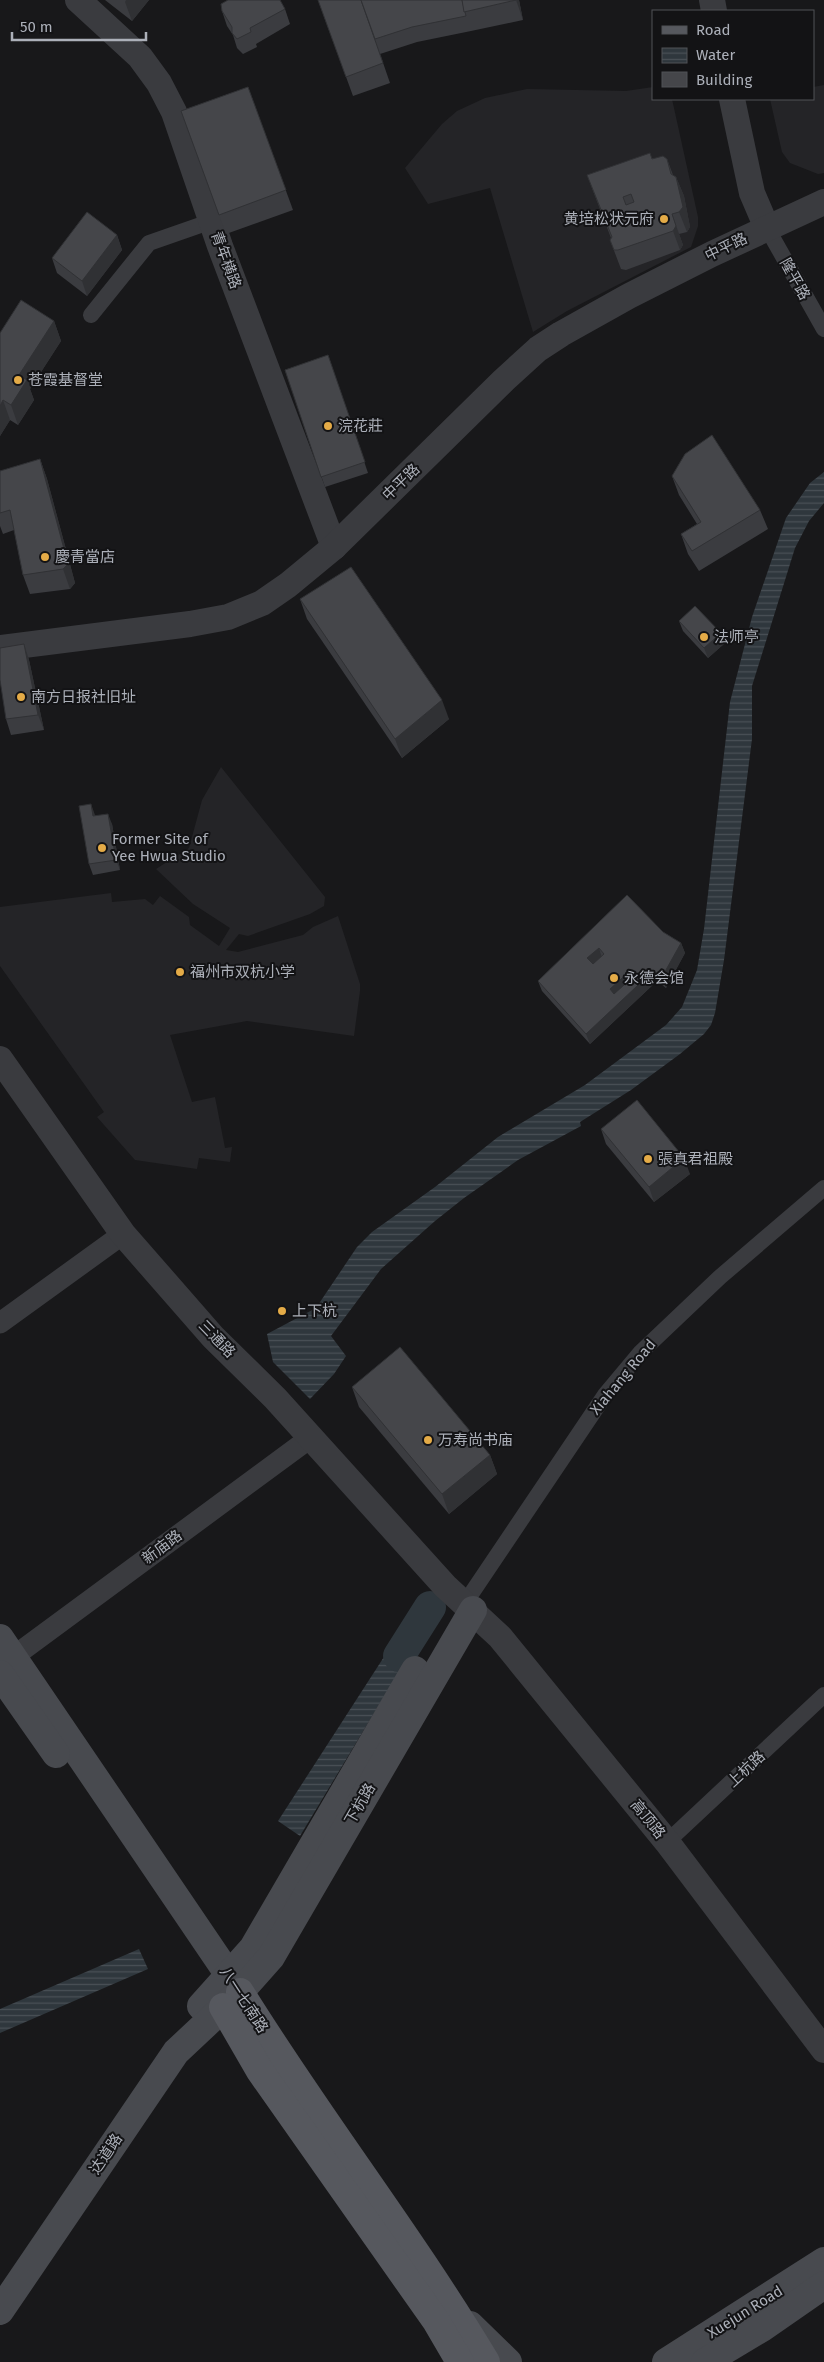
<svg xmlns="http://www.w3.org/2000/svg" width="824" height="2362" viewBox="0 0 824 2362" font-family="'Fira Sans','Noto Sans SC',sans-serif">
<defs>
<pattern id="water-rules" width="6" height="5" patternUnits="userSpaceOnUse" patternTransform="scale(1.25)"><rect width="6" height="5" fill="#2f373d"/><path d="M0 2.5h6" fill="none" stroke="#4a5157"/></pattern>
</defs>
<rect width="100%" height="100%" fill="#18181a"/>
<g fill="#242427">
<path d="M824 85V173L818 174 790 163 782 152 770 99H813V87Z"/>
<path d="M653 87V99H672L698 217V226L691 247 567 311 533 332 490 188 428 204 405 168 442 124 457 111 485 98 527 89 626 91Z"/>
<path d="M221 767 325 897 324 906 310 914 248 936 239 934 226 950 238 952 303 935 313 927 338 916 360 984V991L354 1036 247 1021 170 1035 192 1102 215 1097 225 1148 232 1147 230 1162 199 1158 197 1169 135 1160 97 1117 104 1112 0 966V907L111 893 112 902 145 899 153 905 160 896 189 917 190 925 219 946 230 928 193 904 156 869 189 848 202 800Z"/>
</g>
<g fill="url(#water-rules)">
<path d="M824 472V503L809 521 795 548 752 686V739L724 960 715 1013 711 1025 704 1034 680 1054 631 1090 580 1122 581 1126 518 1160 464 1198 435 1221 381 1269 331 1336 346 1356 334 1374 310 1399 273 1362 267 1334 316 1308 357 1247 372 1232 435 1187 498 1137 585 1085 666 1025 682 1007 697 970 704 929 730 702 752 617 786 518 810 483Z"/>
<path d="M413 1612 429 1622 300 1836 278 1821Z"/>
<path d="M139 1949 148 1969 0 2033V2009Z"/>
</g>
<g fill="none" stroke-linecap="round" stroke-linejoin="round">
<path stroke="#2f373d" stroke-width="32" d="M399 1656 430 1607"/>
<g stroke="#3a3b3f" stroke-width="16">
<path d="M767 228 824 329"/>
<path d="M91 315 149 243 212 221"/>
<path d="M465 1603 605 1395 641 1352 720 1277 824 1188"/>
<path d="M667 1842 824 1695"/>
</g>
<g stroke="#3a3b3f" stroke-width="21">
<path d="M0 1323 123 1234"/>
<path d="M13 1657 310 1438"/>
</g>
<g stroke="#3a3b3f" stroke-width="26">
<path d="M78 0 140 57 159 83 174 112 220 246 334 547"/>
<path d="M712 0 714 11"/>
<path d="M732 99 752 193 767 228"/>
<path d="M0 648 190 624 228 617 262 603 288 585 334 547 504 380 538 349 561 334 629 296 712 254 824 202"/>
<path d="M0 1059 123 1234 213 1337 275 1398 445 1586 500 1637 667 1842 824 2050"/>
</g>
<g stroke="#484a4f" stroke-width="28">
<path d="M0 1638 239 1990"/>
<path d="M0 1674 56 1754"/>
<path d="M201 2006 253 1948 415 1670"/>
<path d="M0 2311 176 2052 240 1992 271 1957 473 1610"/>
<path d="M470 2325 508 2362"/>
<path d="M666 2362 824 2261"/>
<path d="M705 2362 762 2328 824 2285"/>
</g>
<g stroke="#56585e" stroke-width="28">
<path d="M240 1992C318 2118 410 2235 486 2362"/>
<path d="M223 2007 260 2071 436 2321 460 2362"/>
</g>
</g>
<g fill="#3b3c40">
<path d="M105 0H149L132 21Z"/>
<path d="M318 0H519L523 20 471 31 417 42 380 54 390 83 353 96Z"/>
<path d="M285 9 290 24 256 44 257 47 243 54 237 48 233 35 227 26 222 11Z"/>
<path d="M248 87 293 210 226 234 181 111Z"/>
<path d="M652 158 667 159 673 175 676 177 684 196 690 227 687 232 679 234 683 245 680 250 626 270 621 269 610 240 611 238 587 175Z"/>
<path d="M117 235 122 250 87 296 57 273 52 258Z"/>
<path d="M54 321 61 341 30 389 34 400 18 425 10 420 0 436V333Z"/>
<path d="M328 355 368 473 325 487 285 370Z"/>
<path d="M40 459 47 479 75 583 70 589 30 594 23 575 14 530 3 534 0 526V471Z"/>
<path d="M672 476 760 510 768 529 699 571 688 554 681 534 697 524 679 495Z"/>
<path d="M300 599 449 719 402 758 307 619Z"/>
<path d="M679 621 721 633 725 643 708 658 683 631Z"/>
<path d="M24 644 29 660 44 730 11 735 6 719Z"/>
<path d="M95 816 112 824 120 870 93 875 89 864Z"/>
<path d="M627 895 663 932 681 943 685 953 666 988 657 981 590 1044 542 991 538 981Z"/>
<path d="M601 1129 690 1174 654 1202 606 1144Z"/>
<path d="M352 1387 490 1455 497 1474 449 1514 359 1407Z"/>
</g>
<g fill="#303134">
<path d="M126 0H149L132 21 125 2Z"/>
<path d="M516 0H519L523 20Z"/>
<path d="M676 177 684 196 690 227 687 232 679 212Z"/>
<path d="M672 214 683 245 680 250 673 231Z"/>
<path d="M117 235 122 250 87 296 82 281Z"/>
<path d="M54 321 61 341 30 389 34 400 18 425 11 405 19 375Z"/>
<path d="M3 400 10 420 0 436V406Z"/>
<path d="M40 459 47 479 75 583 70 589 63 569Z"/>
<path d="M721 633 725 643 708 658 704 648Z"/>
<path d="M24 644 29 660 44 730 38 715Z"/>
<path d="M442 700 449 719 402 758 395 739Z"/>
<path d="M91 804 95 815 97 827 93 816Z"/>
<path d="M108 814 112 824 120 870 116 860Z"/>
<path d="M681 943 685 953 666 988 662 977Z"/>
<path d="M599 948 602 958 591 968 587 958Z"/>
<path d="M630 971 634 981 614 999 610 989Z"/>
<path d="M653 971 657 981 590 1044 586 1034Z"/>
<path d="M684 1158 690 1174 654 1202 649 1187Z"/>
<path d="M490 1455 497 1474 449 1514 442 1494Z"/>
</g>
<g fill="#45464a" stroke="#303134" fill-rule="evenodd">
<path d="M228 0H280L285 9 250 28 251 32 237 39 232 33V27L222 11 221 4Z"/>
<path d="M318 0H361L383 63 346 77Z"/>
<path d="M361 0H462L466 16 412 27 375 39Z"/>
<path d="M462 0H516L464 12Z"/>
<path d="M248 87 286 190 219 215 181 111Z"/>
<path d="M650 153 652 159 663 156 667 159 671 174 676 177 683 207 679 212 672 214 676 226 673 231 618 250H614L610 240 612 237 587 175ZM631 194 634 202 626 205 623 197Z"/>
<path d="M87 212 117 235 82 281 52 258Z"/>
<path d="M21 300 54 321 19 375 27 380 11 405 3 400 0 406V333Z"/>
<path d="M328 355 365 462 321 477 285 370Z"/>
<path d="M712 435 760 510 692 551 681 534 701 522 672 476 685 454Z"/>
<path d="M40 459 68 564 63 569 23 575 10 510 0 513V471Z"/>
<path d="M351 567 442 700 395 739 300 599Z"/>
<path d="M695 606 721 633 704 648 679 621Z"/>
<path d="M24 644 38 715 6 719 0 680V648Z"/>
<path d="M91 804 93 816 108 814 116 860 89 864 79 806Z"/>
<path d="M627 895 663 932 681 943 662 977 653 971 586 1034 538 981ZM599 948 604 954 593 964 587 958ZM630 971 634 976 614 994 610 989Z"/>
<path d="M637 1100 684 1158 649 1187 601 1129Z"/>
<path d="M400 1347 490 1455 442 1494 352 1387Z"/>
</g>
<g fill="#e4ab47" stroke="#131315" stroke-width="2">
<circle cx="664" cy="219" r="5"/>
<circle cx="18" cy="380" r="5"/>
<circle cx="328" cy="426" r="5"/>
<circle cx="45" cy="557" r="5"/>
<circle cx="704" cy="637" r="5"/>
<circle cx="21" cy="697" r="5"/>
<circle cx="102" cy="848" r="5"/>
<circle cx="180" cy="972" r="5"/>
<circle cx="614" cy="978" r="5"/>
<circle cx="648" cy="1159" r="5"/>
<circle cx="282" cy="1311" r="5"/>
<circle cx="428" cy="1440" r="5"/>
</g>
<g text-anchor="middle" stroke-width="4" stroke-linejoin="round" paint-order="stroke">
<g font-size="15" fill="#acb0b9" stroke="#131315" text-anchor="start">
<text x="654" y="224" text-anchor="end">黄培松状元府</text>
<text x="28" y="385">苍霞基督堂</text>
<text x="338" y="431">浣花莊</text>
<text x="55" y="562">慶青當店</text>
<text x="714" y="642">法师亭</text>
<text x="31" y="702">南方日报社旧址</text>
<text x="112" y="844">Former Site of<tspan x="112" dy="17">Yee Hwua Studio</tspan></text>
<text x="190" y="977">福州市双杭小学</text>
<text x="624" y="983">永德会馆</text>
<text x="658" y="1164">張真君祖殿</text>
<text x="292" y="1316">上下杭</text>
<text x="438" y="1445">万寿尚书庙</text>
</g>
<g font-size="15" fill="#acb0b9" stroke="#131315">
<text transform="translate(726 247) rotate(-26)" y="5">中平路</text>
<text transform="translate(226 260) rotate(70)" y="5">青年横路</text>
<text transform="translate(795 279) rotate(61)" y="5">隆平路</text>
<text transform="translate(401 482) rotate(-44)" y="5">中平路</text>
<text transform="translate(217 1339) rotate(46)" y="5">三通路</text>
<text transform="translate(623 1377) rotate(-50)" y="5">Xiahang Road</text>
<text transform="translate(162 1547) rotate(-37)" y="5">新庙路</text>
<text transform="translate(746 1769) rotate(-43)" y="5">上杭路</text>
<text transform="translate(360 1804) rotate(-60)" y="5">下杭路</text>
<text transform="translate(648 1819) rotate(51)" y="5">高顶路</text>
<text transform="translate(244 2000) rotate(57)" y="5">八一七南路</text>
<text transform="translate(106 2154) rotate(-56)" y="5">达道路</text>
<text transform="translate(745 2312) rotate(-32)" y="5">Xuejun Road</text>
</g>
</g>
<rect x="652" y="10" width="162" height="90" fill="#131315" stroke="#505257"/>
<rect x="662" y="26" width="25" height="8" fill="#56585e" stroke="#505257"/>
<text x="696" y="35" font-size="15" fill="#acb0b9">Road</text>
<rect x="662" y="48" width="25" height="15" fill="url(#water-rules)" stroke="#505257"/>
<text x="696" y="60" font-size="15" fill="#acb0b9">Water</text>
<rect x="662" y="72" width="25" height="15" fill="#45464a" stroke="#505257"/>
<text x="696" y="85" font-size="15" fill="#acb0b9">Building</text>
<path d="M12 32v8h134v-8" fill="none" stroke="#acb0b9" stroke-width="2.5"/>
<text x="20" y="32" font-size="15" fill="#acb0b9" stroke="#131315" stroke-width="4" paint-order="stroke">50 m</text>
</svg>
